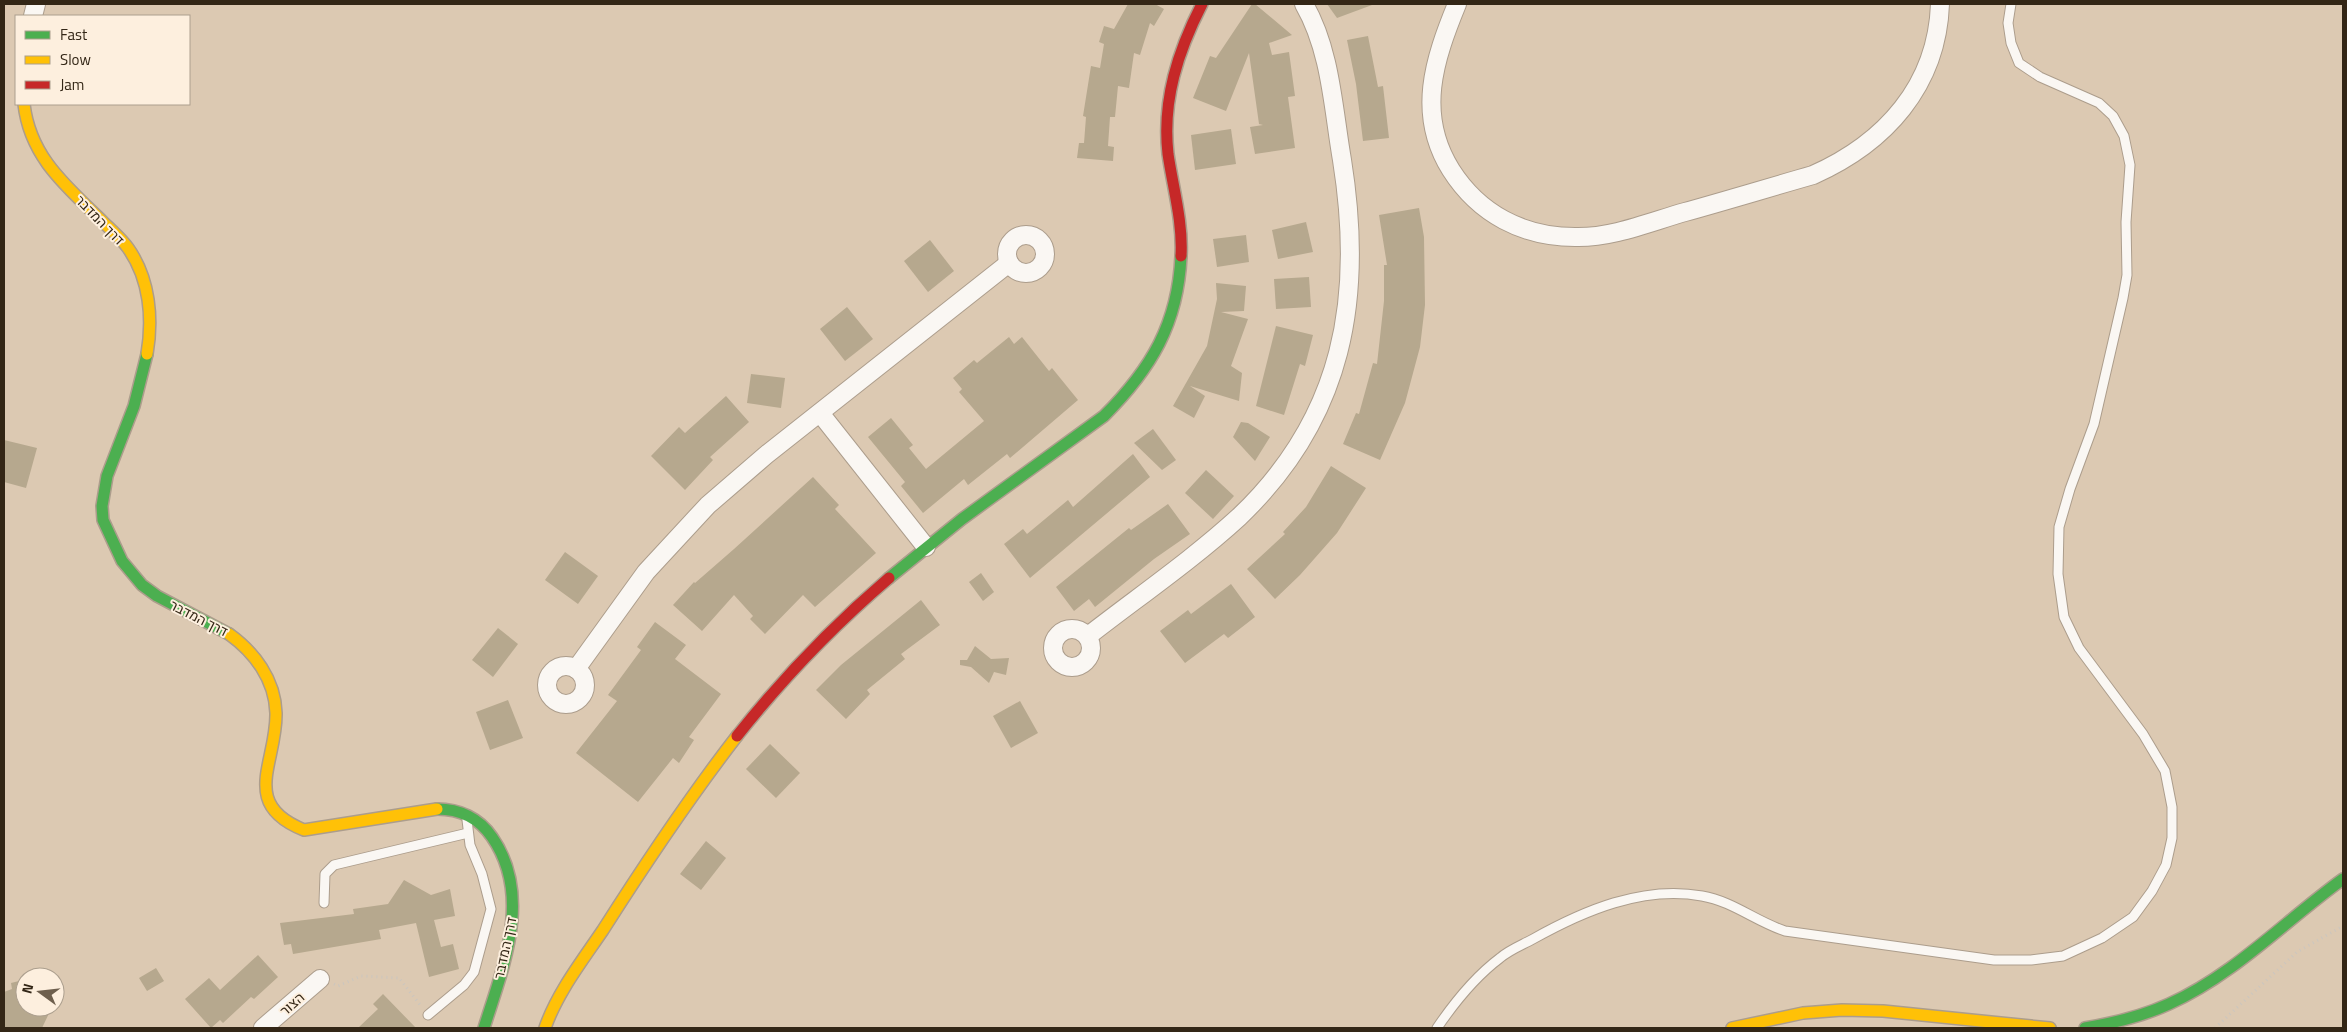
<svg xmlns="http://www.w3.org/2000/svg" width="2347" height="1032" viewBox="0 0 2347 1032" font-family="'Titillium Web',Heebo,sans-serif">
<rect width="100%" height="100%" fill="#dcc9b2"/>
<g fill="#b6a88e">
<path d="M1128 4H1155L1164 9 1154 26 1150 23 1140 55 1134 53 1129 88 1118 86 1115 117H1110L1108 146 1114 147 1113 161 1077 158 1079 143H1084L1086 117 1083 116 1091 66 1100 68 1104 44 1099 42 1104 26 1114 29Z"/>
<path d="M1252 4H1255L1292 35 1269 43 1272 55 1289 52 1295 96 1288 97 1295 148 1255 154 1250 127 1263 125 1259 124 1249 53 1226 111 1193 98 1210 56 1216 58Z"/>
<path d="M1327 4H1371L1372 5 1337 18Z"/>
<path d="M1368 36 1378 87 1383 86 1389 138 1363 141 1356 84 1347 40Z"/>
<path d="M1231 129 1236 164 1195 170 1191 135Z"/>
<path d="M1419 208 1424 237 1425 305 1420 347 1405 403 1380 460 1343 444 1356 413 1359 414 1373 363 1377 364 1384 301V265H1387L1379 215Z"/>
<path d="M1306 222 1313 252 1278 259 1272 230Z"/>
<path d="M1246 235 1249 262 1217 267 1213 239Z"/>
<path d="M930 240 954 271 928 292 904 261Z"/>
<path d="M1309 277 1311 307 1276 309 1274 279Z"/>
<path d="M1216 283 1246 286 1244 311 1221 312 1248 319 1231 366 1242 373 1239 401 1190 386 1205 396 1194 418 1173 406 1207 346 1217 299Z"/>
<path d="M847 307 873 339 845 361 820 329Z"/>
<path d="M1276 326 1313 335 1305 366 1300 364 1284 415 1256 406Z"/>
<path d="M1009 337 1014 344 1022 337 1049 371 1052 368 1078 400 1010 458 1007 454 968 485 964 479 923 513 901 486 905 482 868 437 891 418 913 445 909 448 926 469 984 421 959 392 962 389 953 378 974 360 977 363Z"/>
<path d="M751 374 785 378 781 408 747 403Z"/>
<path d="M726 396 749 422 710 457 713 460 685 490 651 456 679 427 685 433Z"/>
<path d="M1241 422 1248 423 1270 437 1255 461 1233 437Z"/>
<path d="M1153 429 1176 460 1162 470 1134 443Z"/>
<path d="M4 440 37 448 26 488 4 482Z"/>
<path d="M1133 454 1150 477 1030 578 1004 544 1023 529 1027 534 1068 500 1073 507Z"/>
<path d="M1331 466 1366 488 1337 533 1300 575 1275 599 1247 569 1285 534 1283 532 1306 507Z"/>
<path d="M1206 470 1234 496 1213 519 1185 493Z"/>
<path d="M813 477 839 505 835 509 876 553 815 607 803 595 765 634 750 619 753 616 734 595 702 631 673 605 694 582 695 583 734 549Z"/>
<path d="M1168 504 1190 534 1154 559 1095 607 1089 599 1074 611 1056 587 1129 528 1131 530Z"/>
<path d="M565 552 598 576 578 604 545 580Z"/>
<path d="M981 573 994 592 983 601 969 582Z"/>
<path d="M1231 584 1255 617 1228 638 1224 634 1185 663 1160 631 1188 610 1191 614Z"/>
<path d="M921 600 940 625 901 654 905 659 867 690 870 694 846 719 816 690 841 665Z"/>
<path d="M655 622 686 645 675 659 721 694 689 737 694 740 679 763 673 758 638 802 576 753 617 701 608 695 641 650 637 647Z"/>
<path d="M498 628 518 644 493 677 472 660Z"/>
<path d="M975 646 991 659 1009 658 1006 675 994 672 989 683 971 667 960 665V660H967Z"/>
<path d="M508 700 523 738 490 750 476 712Z"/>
<path d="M1020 701 1038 733 1011 748 993 716Z"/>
<path d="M770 744 800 773 776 798 746 769Z"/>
<path d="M706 841 726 858 701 890 680 874Z"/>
<path d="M404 880 431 895 450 889 455 916 434 920 441 947 453 944 459 969 429 977 416 923 379 930 381 939 293 954 291 944 284 945 280 923 354 914 353 909 388 904Z"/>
<path d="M258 955 278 977 254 999 251 997 223 1023 220 1020 211 1028 185 999 209 978 220 990Z"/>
<path d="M156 968 164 981 147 991 139 978Z"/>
<path d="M19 981 25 984V1007H52L42 1028H4V992L12 989 11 983Z"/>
<path d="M383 994 416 1028H358L378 1009 373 1004Z"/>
</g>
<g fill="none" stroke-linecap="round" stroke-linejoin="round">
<g stroke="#ac9d8c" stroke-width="11">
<g id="lane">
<path d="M324 903 325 874 334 865 468 833"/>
<path d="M428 1015 464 985 474 972 491 909 482 874 470 845 467 820"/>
<path d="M1437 1028C1454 1003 1476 976 1500 958 1509 950 1522 945 1533 939 1583 911 1643 885 1702 896 1732 901 1757 922 1785 931L1994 960H2031L2063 956 2102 938 2133 917 2152 891 2166 865 2172 838V807L2165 771 2143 734 2079 648 2064 617 2058 574 2059 527 2070 489 2094 424 2123 298 2127 275 2126 222 2130 165 2124 136 2113 116 2099 103 2040 77 2019 63 2011 43 2008 23 2011 4"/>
</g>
</g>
<g stroke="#ac9d8c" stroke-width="20">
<g id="street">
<path d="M1457 4C1434 60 1416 114 1451 170 1479 214 1523 237 1575 237 1612 238 1650 222 1685 212 1728 200 1771 187 1813 175 1885 143 1937 86 1940 4"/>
<path d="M33 16 36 4"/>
<circle cx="1026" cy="254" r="19"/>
<path d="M820 413 926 547"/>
<circle cx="1072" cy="648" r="19"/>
<path d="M1088 636C1138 597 1192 560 1239 517 1344 417 1364 298 1342 160 1333 108 1331 51 1304 4"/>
<circle cx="566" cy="685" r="19"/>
<path d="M576 669 646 572 708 505 766 455 1009 263"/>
<path d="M263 1028 320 979"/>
</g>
</g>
<g stroke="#ac9d8c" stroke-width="14">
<g id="fast">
<path d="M147 354 134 406 107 476 102 506 103 520 122 561 142 585 157 596 229 634"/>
<path d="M889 578 962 519 1104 416C1151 369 1178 324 1181 256"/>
<path d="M437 809C459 809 479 818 492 837 533 896 503 967 484 1028"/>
<path d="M2085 1028C2114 1023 2143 1016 2169 1004 2234 975 2286 920 2343 879"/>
</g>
</g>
<g stroke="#ac9d8c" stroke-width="14">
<g id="slow">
<path d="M24 104C30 157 66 186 102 221 111 230 121 238 128 248 150 279 153 319 147 354"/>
<path d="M229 634C254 652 275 679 276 713 277 763 239 804 304 830L437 809"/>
<path d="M545 1028C557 993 582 961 603 930 645 864 689 798 737 736"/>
<path d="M1732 1028 1803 1013 1842 1010 1883 1011 2050 1028"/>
</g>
</g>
<g stroke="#ac9d8c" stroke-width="14">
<g id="jam">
<path d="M1181 256C1183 222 1173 188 1168 154 1162 100 1178 51 1202 4"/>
<path d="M737 736C783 678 833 626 889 578"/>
</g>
</g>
<g stroke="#cbc6bf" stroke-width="3" stroke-dasharray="1 4" stroke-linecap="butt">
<path d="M334 984 338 986 361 976 399 978 421 1006"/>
<path d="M2215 1028 2297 952 2343 926"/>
</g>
<use href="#lane" stroke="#faf7f3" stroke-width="9"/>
<use href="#street" stroke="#faf7f3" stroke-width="18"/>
<use href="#fast" stroke="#4caf50" stroke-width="11"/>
<use href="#slow" stroke="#ffc107" stroke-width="11"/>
<use href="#jam" stroke="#c62828" stroke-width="11"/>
</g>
<g text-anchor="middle" stroke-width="4" stroke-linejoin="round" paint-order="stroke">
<g font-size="14" fill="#332616" stroke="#fdefde">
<text transform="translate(100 220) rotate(46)" y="5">דרך המדבר</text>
<text transform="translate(199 618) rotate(27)" y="5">דרך המדבר</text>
<text transform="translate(505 948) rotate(-78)" y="5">דרך המדבר</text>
<text transform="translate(292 1004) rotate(-41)" y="5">הצור</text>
</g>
</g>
<rect width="2347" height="1032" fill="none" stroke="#332616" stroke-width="10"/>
<rect x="15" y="15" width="175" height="90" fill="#fdefde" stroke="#ac9f8e"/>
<rect x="25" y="31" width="25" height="8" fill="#4caf50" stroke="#ac9f8e"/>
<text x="60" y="40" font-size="15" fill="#332616">Fast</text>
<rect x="25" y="56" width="25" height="8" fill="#ffc107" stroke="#ac9f8e"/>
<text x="60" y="65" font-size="15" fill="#332616">Slow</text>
<rect x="25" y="81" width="25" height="8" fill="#c62828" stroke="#ac9f8e"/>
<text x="60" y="90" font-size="15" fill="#332616">Jam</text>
<g transform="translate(40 992) rotate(285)"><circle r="24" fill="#fdefde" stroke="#ac9f8e"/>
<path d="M0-4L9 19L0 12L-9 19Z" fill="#6e5f4d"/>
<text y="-8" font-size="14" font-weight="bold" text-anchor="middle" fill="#332616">N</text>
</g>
</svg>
